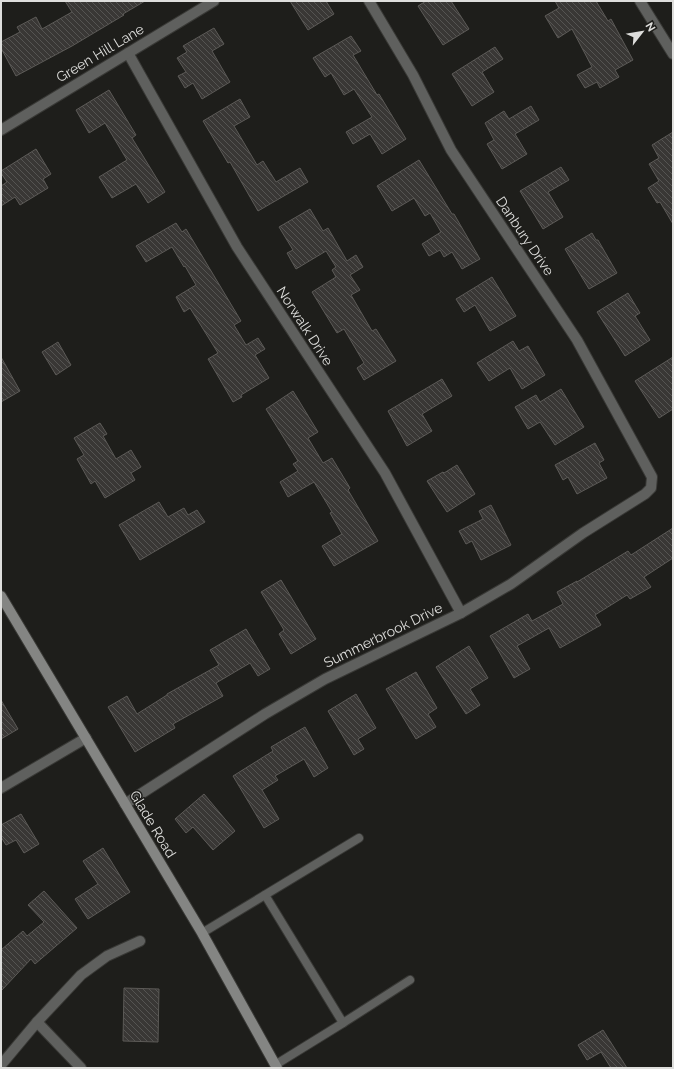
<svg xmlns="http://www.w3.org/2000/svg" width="674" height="1069" viewBox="0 0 674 1069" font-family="Raleway,sans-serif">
<defs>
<pattern id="building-back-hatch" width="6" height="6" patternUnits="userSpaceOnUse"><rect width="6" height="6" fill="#393735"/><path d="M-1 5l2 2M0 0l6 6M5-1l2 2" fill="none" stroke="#555452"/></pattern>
</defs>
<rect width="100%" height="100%" fill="#1e1e1b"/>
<g fill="url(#building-back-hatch)" stroke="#5c5a57">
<path d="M65 1H145L123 14 124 15 72 46 16 76 1 48V42L20 32 17 27 36 17 42 29 72 12Z"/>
<path d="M290 1H326L334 14 308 30Z"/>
<path d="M426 1H451L469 29 443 45 418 6Z"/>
<path d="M555 1H596L608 21 611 19 633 60 615 70 619 77 600 88 597 82 585 88 577 75 592 67 572 29 558 38 545 16 559 8Z"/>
<path d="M214 28 224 44 212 51 230 82 202 99 193 83 185 88 178 76 186 72 177 58 187 52 183 46Z"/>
<path d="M351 36 361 51 353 55 377 95 379 94 406 139 382 154 370 134 353 144 346 132 372 117 354 89 344 95 331 73 325 77 313 58Z"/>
<path d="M495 47 503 59 482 72 494 92 472 106 452 74Z"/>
<path d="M109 90 136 135 132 138 165 192 148 203 136 184 112 198 99 177 127 160 105 123 89 133 76 110Z"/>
<path d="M240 99 250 117 234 126 257 165 263 161 276 182 300 168 308 182 258 211 230 162 228 163 203 121Z"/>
<path d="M531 106 539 120 515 134 527 154 502 169 487 144 494 140 485 123 504 111 509 119Z"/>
<path d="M673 132V224L660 202 657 203 648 188 659 181 649 164 659 158 652 145Z"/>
<path d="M36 149 51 174 43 179 48 188 20 205 15 197 1 206V186L7 182 1 173V171Z"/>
<path d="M419 160 452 214H454L480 259 462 269 452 252 444 257 440 250 429 256 422 244 441 232 430 213 425 216 414 198 392 211 377 186Z"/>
<path d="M561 167 569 180 548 192 563 217 543 229 520 191Z"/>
<path d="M310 209 323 231 328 228 347 261 356 255 363 267 350 275 360 290 351 295 372 331 376 329 396 361 364 380 357 368 364 363 344 329 337 333 312 292 336 277 332 270 336 267 326 251 296 269 287 253 293 250 279 227Z"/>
<path d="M176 223 182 232 186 229 241 321 234 325 246 345 258 338 265 349 255 355 269 378 241 395 242 397 233 402 208 359 218 353 190 308 184 312 176 297 196 285 185 266 184 267 172 247 146 262 136 246Z"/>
<path d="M592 233 596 240H598L617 273 589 289 565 249Z"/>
<path d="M492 277 516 316 490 331 475 305 464 312 456 299Z"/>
<path d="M628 293 640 313 635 316 650 340 625 356 597 312Z"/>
<path d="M513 341 519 351 528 346 545 375 522 389 510 368 489 381 477 363Z"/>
<path d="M58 342 71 365 56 375 42 352Z"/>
<path d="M1 357 20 391 1 402Z"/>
<path d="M673 357V409L659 418 635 381Z"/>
<path d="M442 379 452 396 422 414 432 431 407 446 388 411Z"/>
<path d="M561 389 584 427 555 445 540 422 528 429 515 407 536 395 540 402Z"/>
<path d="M293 391 318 432 308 438 323 463 332 458 350 488 348 490 378 541 334 566 322 546 342 534 330 513 332 512 314 482 288 497 280 482 298 471 293 464 298 461 266 409Z"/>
<path d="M100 423 107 434 103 436 116 459 131 450 141 467 131 473 135 480 105 498 95 481 91 484 77 459 84 455 74 438Z"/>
<path d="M595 443 604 460 599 463 607 478 577 494 568 477 563 480 555 465Z"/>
<path d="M457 465 475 494 447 512 427 481 443 472 444 473Z"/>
<path d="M159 502 168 517 184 508 188 515 197 510 205 522 140 560 119 525Z"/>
<path d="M491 505 511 545 481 560 472 541 466 544 459 531 483 519 479 511Z"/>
<path d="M673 528V558L644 577 651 587 630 599 627 595 595 615 601 625 560 648 549 628 517 646 530 669 514 678 490 636 528 614 532 621 563 604 557 592 577 581V582L628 551 631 555Z"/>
<path d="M281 580 316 639 291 654 279 634 284 630 261 592Z"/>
<path d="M246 629 270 669 258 676 250 663 216 683 223 696 173 724 175 728 135 752 108 707 127 696 137 714 167 695V694L219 665 210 650Z"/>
<path d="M469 646 488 678 470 689 480 705 466 714 436 667Z"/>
<path d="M416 672 437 708 428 714 436 727 416 739 386 689Z"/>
<path d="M356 694 376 728 358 739 364 749 354 755 328 711Z"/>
<path d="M1 700 18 729 1 739Z"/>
<path d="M305 727 328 768 314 777 304 759 275 776 278 780 262 790 279 819 264 828 233 776 273 751 271 747Z"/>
<path d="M204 794 235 831 213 850 193 827 186 833 175 819Z"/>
<path d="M21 814 39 844 24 853 16 840 6 845 1 837V825Z"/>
<path d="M103 848 130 892 88 919 75 899 98 884 83 861Z"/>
<path d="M44 891 77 928 35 964 31 959 1 991V950L23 931 27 936 44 922 28 905Z"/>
<path d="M124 988 159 989 158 1042 123 1041Z"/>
<path d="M603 1030 627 1068H611L601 1052 587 1060 578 1045Z"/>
</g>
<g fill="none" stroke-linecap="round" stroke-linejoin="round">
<g stroke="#393936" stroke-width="10">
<g id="service">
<path d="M265 895 343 1023 275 1065"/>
<path d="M202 933 359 838"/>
<path d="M343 1023 410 980"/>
</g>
</g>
<g stroke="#393936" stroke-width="12">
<g id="minor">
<path d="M640 1 673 54"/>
<path d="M128 53 237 247 385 473 461 613"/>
<path d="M1 130 214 1"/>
<path d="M1 788 86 738"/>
<path d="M125 804 265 714 325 679 461 613 511 584 583 533 645 494 651 488 652 477 577 340 451 150 413 75 369 1"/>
<path d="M37 1022 81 1068"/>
<path d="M1 1065 37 1022 81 975 107 956 140 941"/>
</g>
</g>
<g stroke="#393936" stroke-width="12">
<path id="secondary" d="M1 596 202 933 277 1068"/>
</g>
<use href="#service" stroke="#5f605e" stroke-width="8"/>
<use href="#minor" stroke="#5f605e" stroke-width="10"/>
<use href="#secondary" stroke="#848583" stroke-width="10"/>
</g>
<g text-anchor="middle" stroke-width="3" stroke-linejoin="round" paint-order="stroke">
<g font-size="14" fill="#dededc" stroke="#1e1e1b">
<text transform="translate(100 53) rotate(-31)" y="5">Green Hill Lane</text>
<text transform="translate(525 236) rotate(56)" y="5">Danbury Drive</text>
<text transform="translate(305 326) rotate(57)" y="5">Norwalk Drive</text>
<text transform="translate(383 635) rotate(-26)" y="5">Summerbrook Drive</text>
<text transform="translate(153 824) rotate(59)" y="5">Glade Road</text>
</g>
</g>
<rect width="674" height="1069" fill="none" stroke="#dededc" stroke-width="4"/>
<g transform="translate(642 32) rotate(59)" stroke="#1e1e1b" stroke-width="3" paint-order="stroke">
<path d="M0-3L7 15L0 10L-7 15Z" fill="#dededc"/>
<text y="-6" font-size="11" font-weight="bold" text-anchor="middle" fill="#dededc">N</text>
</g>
</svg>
